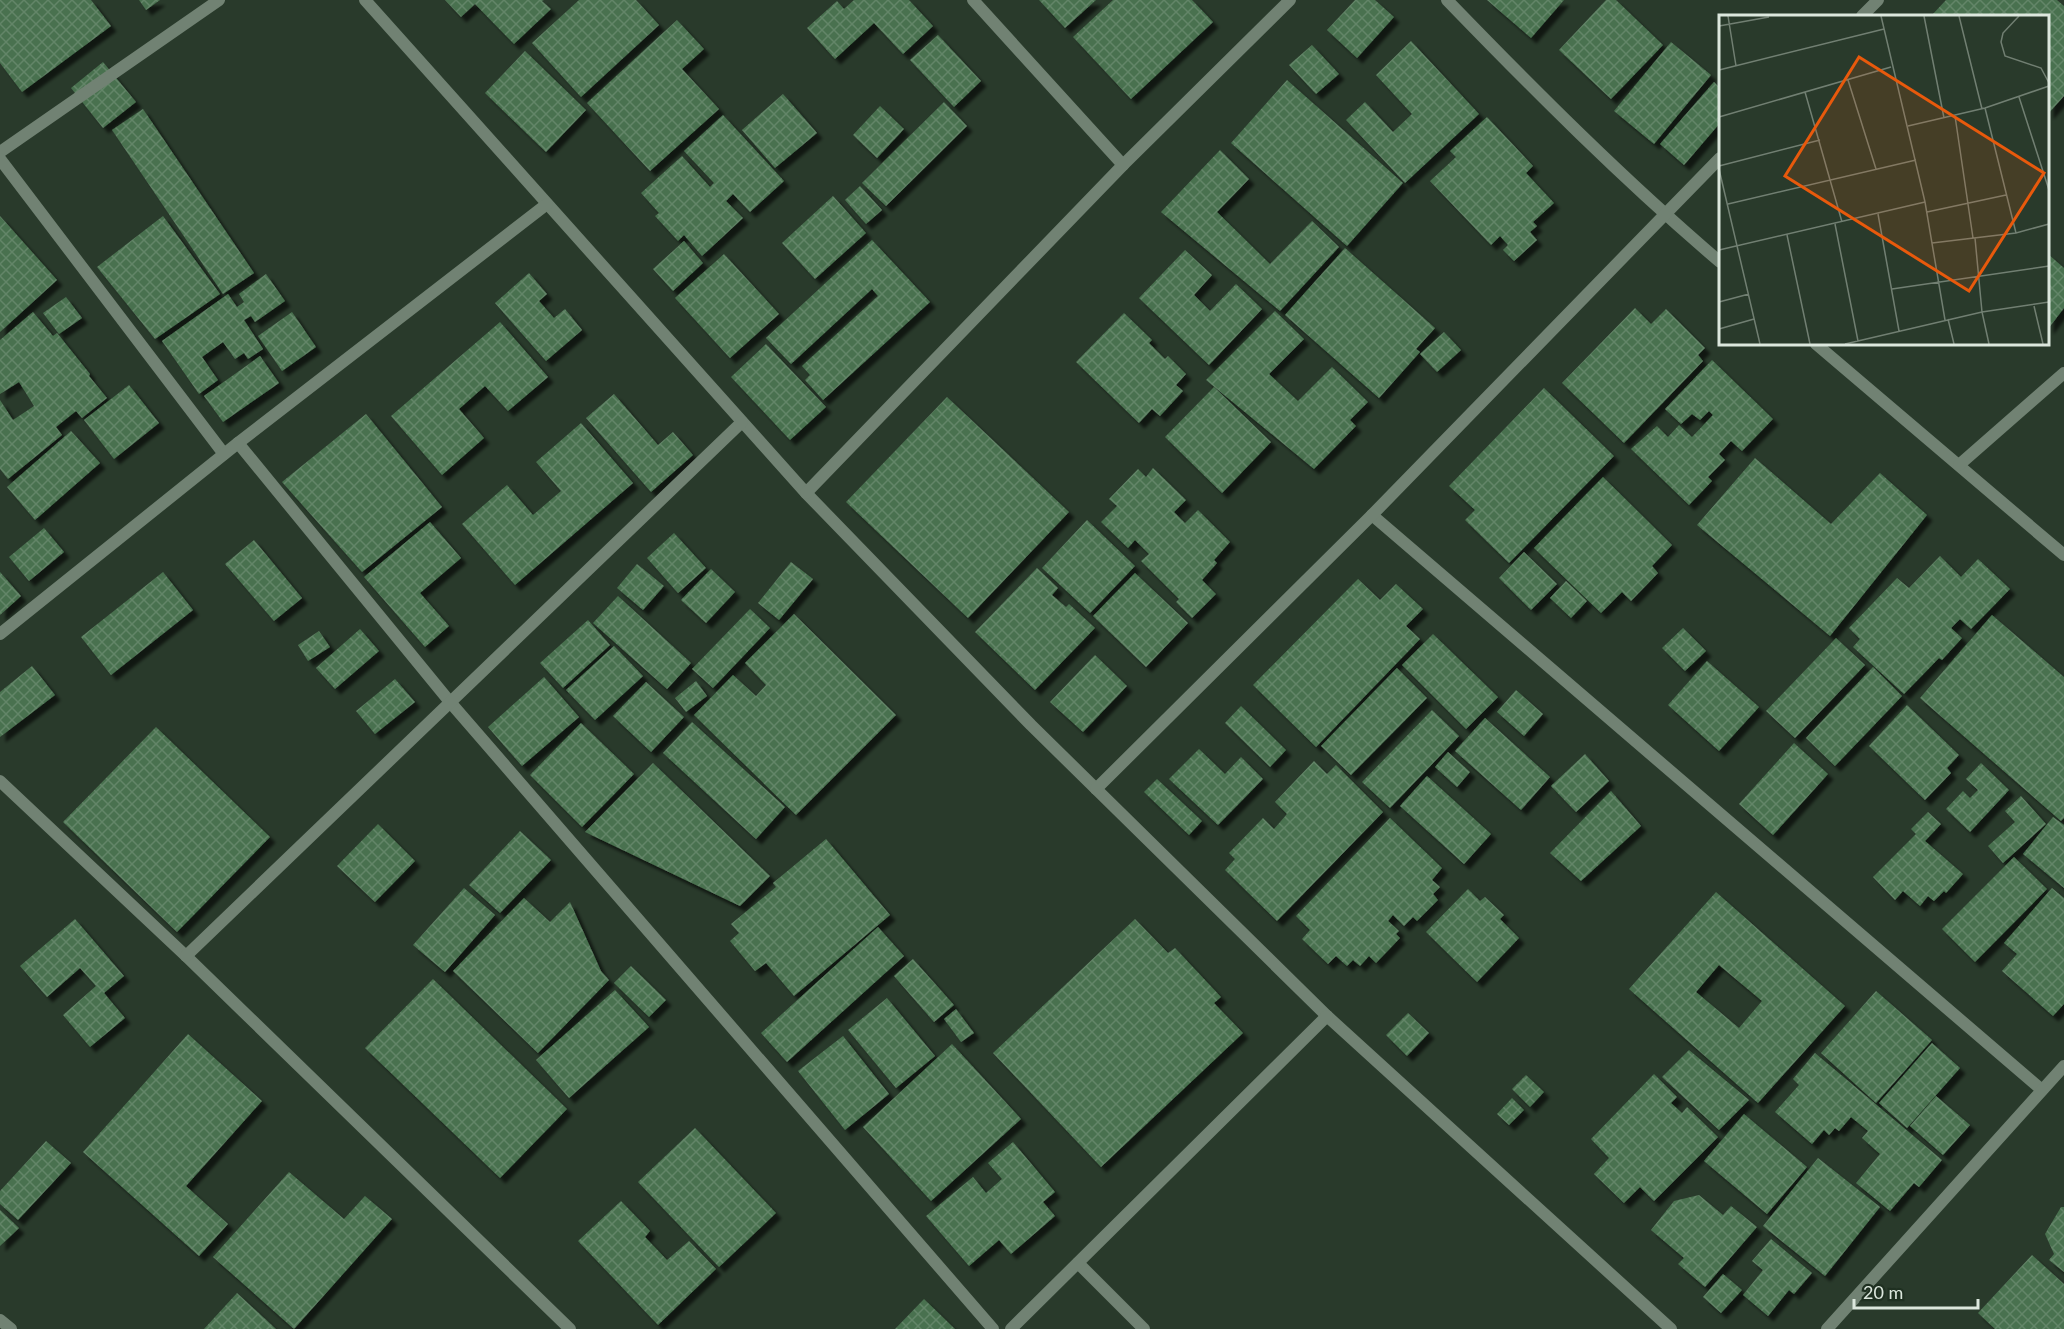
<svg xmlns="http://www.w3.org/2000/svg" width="2064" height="1329" viewBox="0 0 2064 1329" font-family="Lato,sans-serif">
<defs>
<pattern id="building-cross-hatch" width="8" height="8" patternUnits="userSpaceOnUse" patternTransform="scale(1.5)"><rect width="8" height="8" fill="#49714f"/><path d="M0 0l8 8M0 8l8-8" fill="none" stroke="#638568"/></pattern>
<filter id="shadow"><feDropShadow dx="5.5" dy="5.5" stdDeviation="1.5" flood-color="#0009"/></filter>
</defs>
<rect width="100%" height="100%" fill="#293a2b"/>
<g fill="url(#building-cross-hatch)" fill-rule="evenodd" filter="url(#shadow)">
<path d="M0 0H91L111 26 22 92 0 63Z"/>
<path d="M139 0H160L146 10Z"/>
<path d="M445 0H544L542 1 551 9 514 44 475 4 461 17Z"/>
<path d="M579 0H636L659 25 581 97 532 43Z"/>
<path d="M854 0H909L933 26 903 54 874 23 835 59 807 28 837 1 844 9Z"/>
<path d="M1039 0H1096L1065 28Z"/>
<path d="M1113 0H1192L1213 22 1131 99 1073 37Z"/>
<path d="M1355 0H1375L1394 17 1357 58 1327 30Z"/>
<path d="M1487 0H1564L1531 38Z"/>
<path d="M1606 0H1616L1663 45 1611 99 1559 50Z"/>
<path d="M1946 0H2057L2064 6V96L2048 114V16H1933L1932 15Z"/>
<path d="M677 20 704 49 682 69 719 109 650 171 587 103Z"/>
<path d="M938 35 981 81 954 107 910 60Z"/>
<path d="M1411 41 1479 114 1405 183 1346 120 1365 102 1393 132 1412 114 1376 75Z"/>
<path d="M1671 42 1711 75 1654 144 1614 111Z"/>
<path d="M1312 45 1339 74 1316 94 1289 65Z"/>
<path d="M525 51 586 110 546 152 485 93Z"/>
<path d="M103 62 136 102 103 128 71 88Z"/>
<path d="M1287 80 1403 183 1347 246 1231 143Z"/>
<path d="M1714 82 1720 88V123L1684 165 1660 144Z"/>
<path d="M783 94 817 133 775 168 742 130Z"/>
<path d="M944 102 967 126 886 206 862 183Z"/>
<path d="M880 106 904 129 877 158 853 135Z"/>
<path d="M143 109 254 273 223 294 112 130Z"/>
<path d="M723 115 784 181 750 212 733 194 726 201 743 218 702 256 684 235 678 241 655 216 659 213 641 193 682 156 710 187 714 183 684 151Z"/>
<path d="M1487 117 1533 166 1526 173 1554 203 1533 222 1537 226 1530 232 1537 240 1514 261 1503 250 1508 245 1500 236 1491 245 1430 181 1456 157 1450 151Z"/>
<path d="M1220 150 1249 179 1217 212 1270 264 1312 221 1339 247 1280 311 1161 212Z"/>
<path d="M860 186 882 210 866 224 845 200Z"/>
<path d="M833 196 866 233 815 279 782 243Z"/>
<path d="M0 216 57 280 0 332Z"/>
<path d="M163 216 220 294 155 339 97 267Z"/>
<path d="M872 240 930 302 823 400 805 380 810 375 802 366 878 296 872 289 791 364 766 338Z"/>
<path d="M684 241 703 263 673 291 653 269Z"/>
<path d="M1345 248 1435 328 1416 349 1420 352 1379 398 1285 315Z"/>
<path d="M1185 250 1212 275 1194 295 1210 311 1236 284 1262 309 1209 365 1139 298Z"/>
<path d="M724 254 779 314 730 358 675 298Z"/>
<path d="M2048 254 2064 268V308L2048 329Z"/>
<path d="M529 273 547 294 539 301 554 318 565 309 582 330 546 361 495 303Z"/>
<path d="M266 274 285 301 255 322 251 316 244 320 263 349 248 359 244 353 235 359 223 342 202 357 218 380 199 394 162 341 228 294 237 307 244 302 239 294Z"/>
<path d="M66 297 82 318 59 334 43 313Z"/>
<path d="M1635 308 1651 324 1666 309 1705 348 1698 355 1703 361 1624 443 1562 383Z"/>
<path d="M1275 311 1304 339 1269 374 1298 401 1332 367 1368 402 1350 420 1356 426 1314 469 1206 380Z"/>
<path d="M33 312 53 336 57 333 90 374 89 376 107 398 82 418 76 411 56 427 62 435 8 479 0 469V400L13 420 34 406 19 382 0 394V340Z"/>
<path d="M292 312 316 347 282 371 258 336Z"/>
<path d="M1124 313 1152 340 1149 343 1165 359 1168 356 1186 374 1176 385 1183 391 1160 416 1152 409 1139 423 1076 362Z"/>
<path d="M500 322 548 377 508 411 485 386 459 409 484 438 442 475 391 416Z"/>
<path d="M1444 332 1461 350 1437 372 1420 354Z"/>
<path d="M766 344 826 407 790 440 731 377Z"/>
<path d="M260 356 279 383 223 422 204 396Z"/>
<path d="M1712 360 1773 419 1742 451 1731 441 1719 454 1725 460 1708 477 1712 481 1689 505 1631 449 1657 426 1668 437 1679 425 1692 437 1713 415 1709 411 1700 420 1692 414 1681 424 1665 409Z"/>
<path d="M129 385 159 423 114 459 84 420Z"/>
<path d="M1214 387 1271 442 1222 493 1165 437Z"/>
<path d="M1544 388 1614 456 1509 563 1465 520 1475 510 1449 486Z"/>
<path d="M614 394 658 445 673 432 693 455 651 492 586 418Z"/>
<path d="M947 397 1069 512 968 618 846 502Z"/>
<path d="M366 414 442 507 362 572 282 482Z"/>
<path d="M581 423 633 483 515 585 462 524 507 485 533 515 561 491 536 462Z"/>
<path d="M71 431 100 463 35 520 7 487Z"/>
<path d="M1755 458 1831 524 1880 473 1927 515 1830 636 1697 525Z"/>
<path d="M1153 468 1186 500 1174 512 1185 523 1198 510 1230 542 1214 560 1217 563 1202 580 1216 594 1192 618 1176 602 1179 599 1141 561 1149 554 1135 540 1128 548 1101 522 1117 506 1109 499 1138 469 1146 477Z"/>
<path d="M1603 477 1672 545 1652 566 1658 573 1631 601 1622 592 1601 613 1534 548Z"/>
<path d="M1087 520 1135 566 1090 613 1042 568Z"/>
<path d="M430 522 461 558 420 593 449 626 425 647 364 577Z"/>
<path d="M44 528 64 552 29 581 9 557Z"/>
<path d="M674 533 706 568 678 593 647 558Z"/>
<path d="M254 540 302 598 274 621 225 564Z"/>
<path d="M1524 552 1557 584 1531 610 1499 578Z"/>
<path d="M1940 556 1961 577 1978 559 2010 589 1971 629 1960 619 1951 628 1962 638 1942 660 1939 658 1904 694 1853 647 1860 639 1849 628 1897 578 1909 588Z"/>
<path d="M791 562 813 579 779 620 758 603Z"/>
<path d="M637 564 664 586 643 610 617 588Z"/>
<path d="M1037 568 1058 588 1052 595 1066 607 1069 604 1095 628 1035 690 975 632Z"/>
<path d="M711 569 735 592 706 623 681 600Z"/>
<path d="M0 572 21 596 0 615Z"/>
<path d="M163 572 193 610 111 675 81 637Z"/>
<path d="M1135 573 1188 623 1146 667 1093 616Z"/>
<path d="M1358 579 1380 600 1396 584 1423 609 1406 626 1420 639 1316 747 1253 685Z"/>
<path d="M1566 581 1587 601 1571 618 1550 598Z"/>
<path d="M618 596 691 663 667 689 593 623Z"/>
<path d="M750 609 770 628 713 688 692 669Z"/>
<path d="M794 614 896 715 796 815 694 715 733 675 756 696 766 685 745 663Z"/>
<path d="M1992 615 2064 677V818L2061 821 1920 698Z"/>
<path d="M588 620 610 645 563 688 540 663Z"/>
<path d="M1683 628 1706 651 1685 671 1662 648Z"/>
<path d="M360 629 379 651 335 689 316 668Z"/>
<path d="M319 631 330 647 308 661 298 645Z"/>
<path d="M1433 634 1498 697 1466 729 1402 665Z"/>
<path d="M1836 638 1865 665 1795 738 1766 711Z"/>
<path d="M614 646 643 676 595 720 566 690Z"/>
<path d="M1095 655 1127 686 1083 732 1050 702Z"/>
<path d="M1707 661 1759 707 1719 751 1668 705Z"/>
<path d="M32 666 55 695 0 737V692Z"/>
<path d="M1873 667 1902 696 1835 766 1806 738Z"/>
<path d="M1397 668 1427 698 1351 775 1321 746Z"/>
<path d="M544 677 579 717 522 766 488 727Z"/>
<path d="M395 679 415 702 375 734 356 711Z"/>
<path d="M696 681 707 696 686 712 675 698Z"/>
<path d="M646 682 684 717 651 752 613 716Z"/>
<path d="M1516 690 1543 714 1524 736 1497 712Z"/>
<path d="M1907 705 1959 755 1947 768 1951 773 1925 800 1869 746Z"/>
<path d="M1241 706 1286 750 1270 767 1225 723Z"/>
<path d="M1432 710 1459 736 1390 808 1362 782Z"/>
<path d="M1485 718 1550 777 1521 810 1455 751Z"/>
<path d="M692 722 785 807 756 839 663 753Z"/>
<path d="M581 723 634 774 582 827 530 775Z"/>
<path d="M156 727 270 837 177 932 63 822Z"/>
<path d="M1794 743 1828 774 1773 835 1739 804Z"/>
<path d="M1199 749 1225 774 1241 757 1263 779 1218 825 1169 779Z"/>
<path d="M1448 752 1470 772 1457 787 1435 767Z"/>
<path d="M1585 754 1609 781 1576 812 1551 786Z"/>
<path d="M1314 761 1327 774 1336 765 1383 812 1277 921 1225 870 1235 859 1229 853 1263 818 1274 829 1287 814 1275 802Z"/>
<path d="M653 763 770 876 740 906 585 832Z"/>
<path d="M1981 763 2009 790 1970 832 1946 809 1963 791 1970 798 1978 790 1966 779Z"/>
<path d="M1427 776 1491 834 1464 864 1400 806Z"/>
<path d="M1157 779 1202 821 1189 835 1144 792Z"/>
<path d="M1611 791 1641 826 1581 881 1550 853Z"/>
<path d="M2021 796 2046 824 2003 863 1988 846 2015 822 2005 811Z"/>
<path d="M1928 812 1941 824 1925 841 1963 874 1946 893 1944 891 1934 901 1928 896 1920 906 1903 891 1895 900 1873 877 1916 834 1911 829Z"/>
<path d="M2053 817 2064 825V888L2023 854Z"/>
<path d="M1390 818 1442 868 1432 880 1440 887 1433 894 1438 900 1417 921 1413 917 1404 926 1393 915 1388 921 1399 931 1396 934 1400 938 1376 963 1369 956 1360 966 1353 960 1347 966 1336 956 1328 964 1302 939 1310 930 1296 916Z"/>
<path d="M378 824 415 861 375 902 337 866Z"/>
<path d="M520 831 551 860 500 913 469 885Z"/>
<path d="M826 839 890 915 794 996 766 963 755 971 730 941 739 933 731 924 776 887 773 883Z"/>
<path d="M2014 857 2047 889 1975 962 1942 929Z"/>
<path d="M464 888 495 915 445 972 413 945Z"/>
<path d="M2052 888 2064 898V1004L2053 1016 2002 971 2017 954 2004 943Z"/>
<path d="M1468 889 1480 901 1485 897 1504 915 1500 919 1519 938 1477 982 1426 932Z"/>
<path d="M1716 892 1845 1006 1758 1103 1629 989ZM1719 965 1762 1001 1739 1028 1696 992Z"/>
<path d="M524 898 550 922 570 902 601 971 609 980 538 1053 453 971Z"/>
<path d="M75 919 124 976 104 993 125 1018 90 1047 63 1015 96 986 80 968 47 997 20 966Z"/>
<path d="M1135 919 1168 953 1175 948 1221 997 1214 1003 1243 1033 1101 1167 993 1053Z"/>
<path d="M878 927 904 956 787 1062 761 1033Z"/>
<path d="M913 959 954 1005 934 1022 894 976Z"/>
<path d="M631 966 666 1000 649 1017 614 983Z"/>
<path d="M433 979 567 1109 500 1178 365 1048Z"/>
<path d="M615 990 649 1027 569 1098 536 1060Z"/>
<path d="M1876 991 1932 1040 1876 1103 1821 1053Z"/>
<path d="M887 998 935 1056 896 1088 848 1030Z"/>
<path d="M956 1009 974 1033 961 1042 944 1019Z"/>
<path d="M1408 1013 1429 1033 1407 1056 1386 1035Z"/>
<path d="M188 1034 262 1101 186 1186 228 1224 199 1256 83 1152Z"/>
<path d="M843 1036 889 1094 845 1130 798 1071Z"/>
<path d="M1932 1043 1960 1068 1907 1128 1879 1103Z"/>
<path d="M952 1044 1021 1119 931 1201 863 1127Z"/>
<path d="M1689 1050 1749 1100 1719 1130 1662 1077Z"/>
<path d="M1815 1053 1942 1160 1919 1187 1914 1183 1890 1211 1856 1183 1880 1154 1862 1138 1868 1131 1851 1117 1839 1131 1835 1128 1829 1135 1824 1130 1812 1144 1775 1112 1799 1085 1793 1079Z"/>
<path d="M1654 1074 1677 1097 1671 1103 1682 1113 1687 1107 1718 1137 1654 1201 1640 1187 1624 1203 1594 1174 1609 1158 1591 1139Z"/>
<path d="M1526 1075 1544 1092 1530 1107 1512 1089Z"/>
<path d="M1936 1096 1970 1125 1943 1155 1910 1126Z"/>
<path d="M1512 1098 1524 1110 1509 1125 1497 1114Z"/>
<path d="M1744 1114 1807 1167 1767 1214 1704 1161Z"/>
<path d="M695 1128 776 1213 719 1267 638 1182Z"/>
<path d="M46 1141 71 1163 18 1220 0 1204V1191Z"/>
<path d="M1013 1142 1055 1192 1043 1202 1055 1216 1011 1254 999 1240 969 1266 926 1216 973 1177 986 1193 1002 1179 988 1163Z"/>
<path d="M1818 1158 1880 1207 1825 1276 1763 1226Z"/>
<path d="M289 1172 344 1219 365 1196 392 1219 294 1329 213 1257Z"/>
<path d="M1699 1195 1723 1215 1731 1206 1757 1227 1705 1287 1678 1264 1684 1258 1651 1230 1674 1201Z"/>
<path d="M621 1201 650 1231 645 1237 667 1260 689 1241 716 1269 658 1325 578 1241Z"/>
<path d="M2061 1207H2064V1272L2049 1260 2054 1254 2045 1234Z"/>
<path d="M0 1210 19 1228 0 1246Z"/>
<path d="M1771 1239 1812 1273 1794 1294 1789 1290 1768 1316 1743 1295 1763 1270 1752 1261Z"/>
<path d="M2032 1255 2064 1284V1329H1995L1978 1313Z"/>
<path d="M1723 1274 1742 1290 1721 1313 1703 1297Z"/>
<path d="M237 1293 276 1329H204Z"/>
<path d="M924 1299 955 1329H895Z"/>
</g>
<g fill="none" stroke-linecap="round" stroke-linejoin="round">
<g stroke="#718273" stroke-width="12">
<path d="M365 0 806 493 1031 725 1327 1016 1671 1329"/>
<path d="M973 0 1123 165"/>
<path d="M1447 0C1535 91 1624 180 1720 262"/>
<path d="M1862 16 1878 0"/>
<path d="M0 152 219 0"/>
<path d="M0 159 224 454"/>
<path d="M1816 344 2064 555"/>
<path d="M238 443 450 702 993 1329"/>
<path d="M1959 465 2064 373"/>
<path d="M806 493 1123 165 1290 0"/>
<path d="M1372 515 2042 1090"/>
<path d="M0 634 238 443 547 204"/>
<path d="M0 781 186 956 570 1329"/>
<path d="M1096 789 1372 515 1720 158"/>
<path d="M186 956 742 422"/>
<path d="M1078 1263 1144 1329"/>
<path d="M0 1320 11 1329"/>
<path d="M1011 1329 1327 1016"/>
<path d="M1827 1329 2064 1066"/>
</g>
</g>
<g transform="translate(1719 15)">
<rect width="330" height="330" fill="#293a2b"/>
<path fill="none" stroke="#717f72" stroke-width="1.5" d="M9 1 17 51M162 1 206 187 226 305M205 1 225 103M240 1 263 94M300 1 284 18 282 27 286 41 322 53 330 68M0 11 50 2M0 55 165 14M129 65 157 154M86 77 123 207M300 82 330 175M266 93 297 218M236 101 254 223M0 102 172 52M189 111 266 93 330 71M0 151 101 125M0 154 41 329M9 189 197 145M208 197 287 180M159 199 180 316M116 209 139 326M68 220 91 329M256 223 263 297 270 329M213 228 297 218 330 209M0 235 206 187M173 274 330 251M0 287 30 279M315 291 324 329M229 304 235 329M0 314 35 304M126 329 263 297 330 287"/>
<path fill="#e8590c" fill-opacity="0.15" stroke="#e8590c" stroke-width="3" d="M140 42 325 158 250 276 66 161Z"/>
<rect width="330" height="330" fill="none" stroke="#dce7dd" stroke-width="3"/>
</g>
<path d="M1854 1299v9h124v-9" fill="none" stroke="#dce7dd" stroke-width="3"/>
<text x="1863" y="1299" font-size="18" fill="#dce7dd" stroke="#1f3021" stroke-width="4.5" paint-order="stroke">20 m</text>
</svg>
